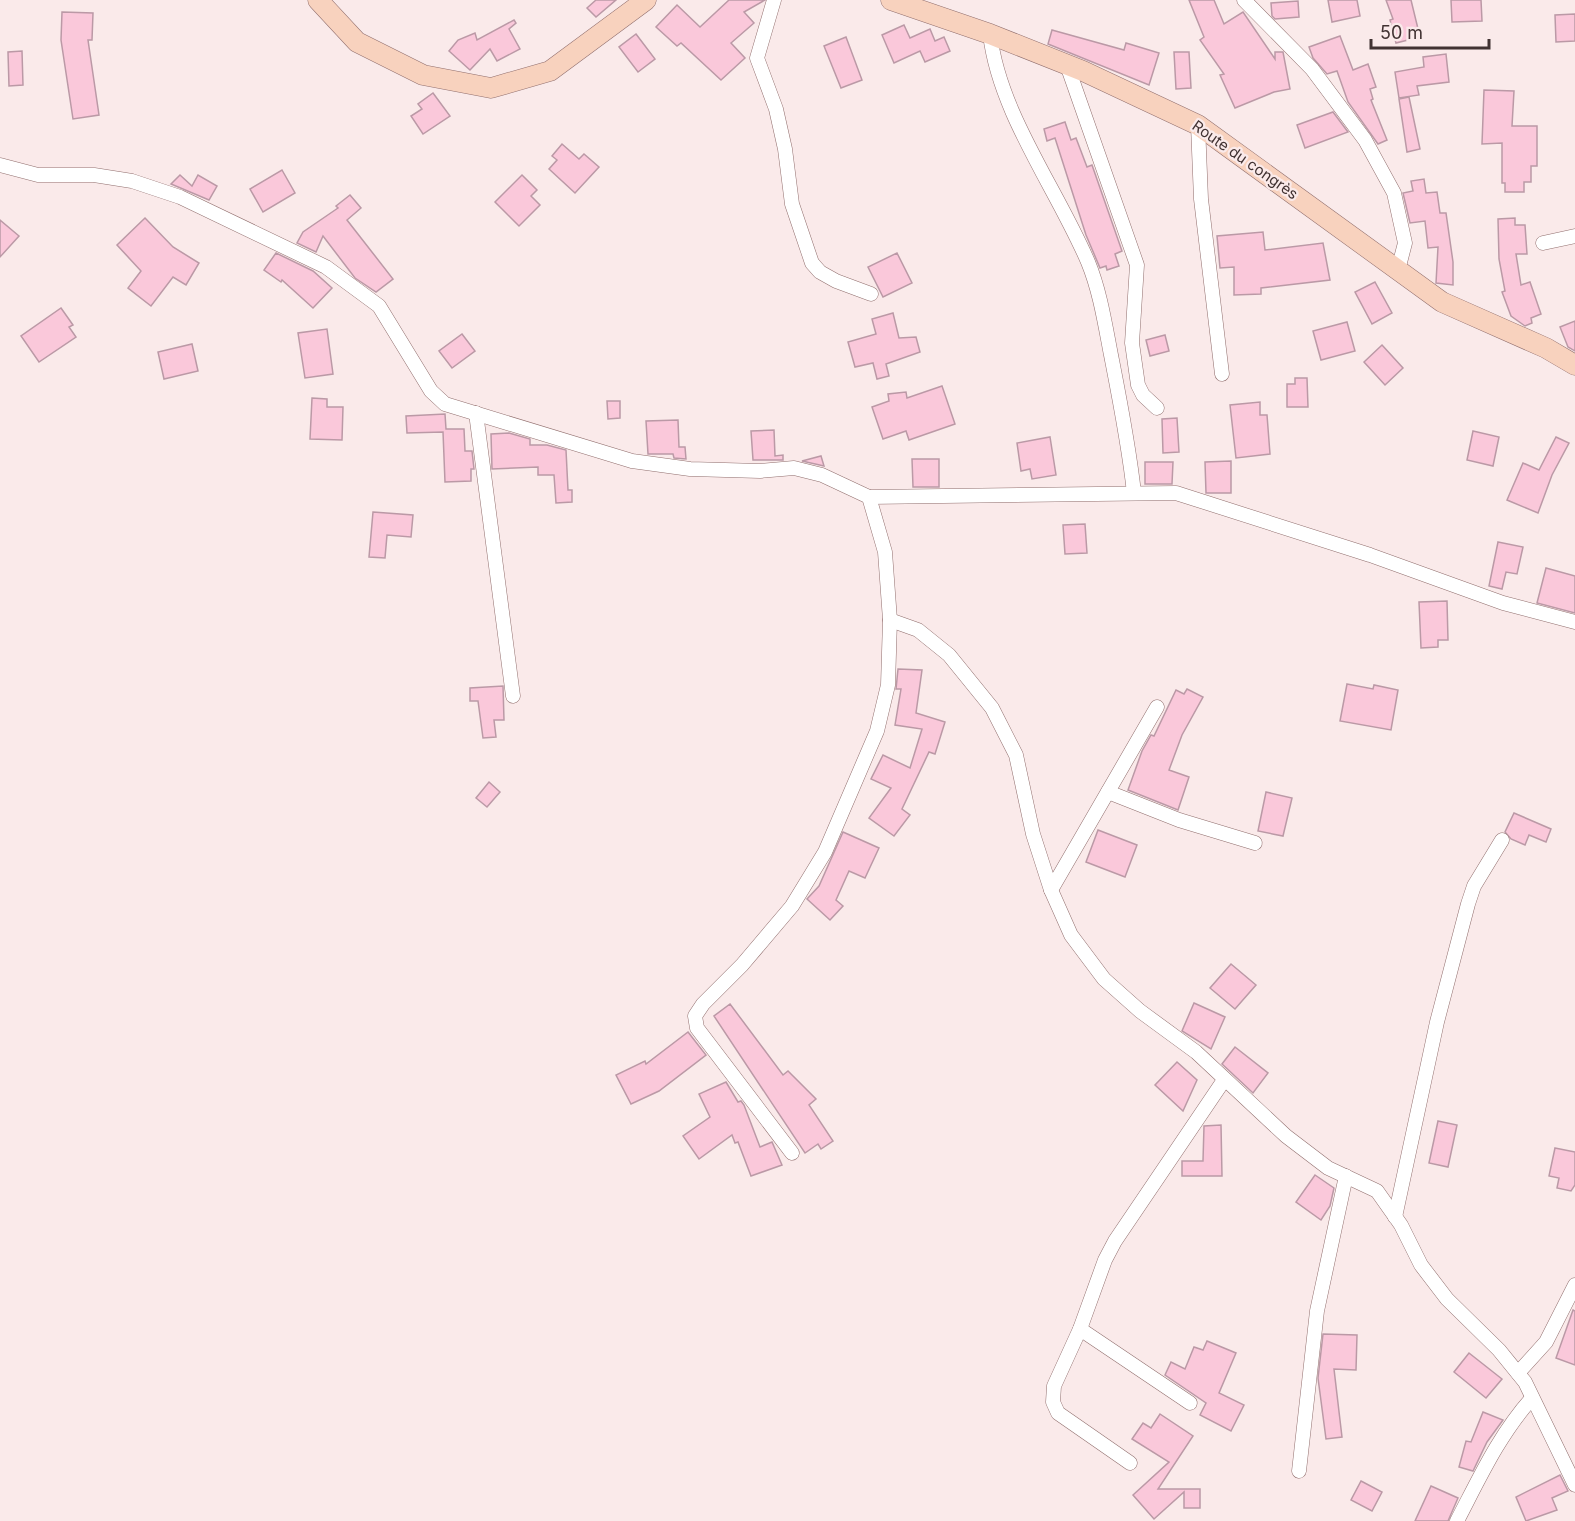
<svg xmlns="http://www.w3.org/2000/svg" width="1575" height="1521" viewBox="0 0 1575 1521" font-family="Inter,sans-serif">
<rect width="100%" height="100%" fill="#faeaea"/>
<g fill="#fac8da" stroke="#bb99a6" stroke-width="1.5">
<path d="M596 0H616L596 17 587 8Z"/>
<path d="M729 0H765L744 12 754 23 731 43 745 58 721 80 681 43 677 46 656 27 677 5 700 27Z"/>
<path d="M1189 0H1214L1224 24 1243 12 1275 59V52H1283L1290 89 1274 92 1235 108 1220 75 1224 74 1200 40 1204 37Z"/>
<path d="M1328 0H1357L1360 16 1332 22Z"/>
<path d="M1386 0H1411L1420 37 1396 43 1390 20 1393 19Z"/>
<path d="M1451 0H1481L1482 21 1452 22Z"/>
<path d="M1298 1 1299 17 1275 19 1272 16 1271 3Z"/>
<path d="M62 12 93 13 92 40H88L99 115 73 119 61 40Z"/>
<path d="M1575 14V41L1556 42 1555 15Z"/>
<path d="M514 20 516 23 509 29 520 49 497 61 490 49 470 70 449 51 458 40 475 33 477 40Z"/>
<path d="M904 25 910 38 930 29 935 41 944 37 950 51 925 62 920 51 894 63 882 35Z"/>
<path d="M1052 30 1124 50 1126 43 1159 53 1149 85 1048 44Z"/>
<path d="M636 34 655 59 638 72 619 47Z"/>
<path d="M1340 36 1353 70 1368 64 1376 87 1370 89 1373 99 1371 100 1387 140 1378 144 1348 102 1337 71 1327 74 1313 58 1309 47Z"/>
<path d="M846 37 862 80 841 88 824 46Z"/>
<path d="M22 51 23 85 9 86 8 52Z"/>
<path d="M1174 52H1189L1191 88 1176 89Z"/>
<path d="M1446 54 1449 82 1417 86 1419 95 1399 98 1395 72 1424 67 1423 57Z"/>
<path d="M1484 90 1514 91 1512 126H1537V166H1531V182H1524V192H1505V183H1502V143L1482 144Z"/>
<path d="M433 93 450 116 423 134 411 116 422 109 418 104Z"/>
<path d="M1409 97 1420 149 1407 152 1399 99Z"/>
<path d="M1333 112 1348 132 1305 148 1297 125Z"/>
<path d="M1065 122 1071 140 1076 138 1087 167 1092 165 1122 251 1115 254 1119 266 1107 270 1106 266 1100 268 1086 235 1055 138 1047 141 1044 129Z"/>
<path d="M562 144 579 159 584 154 599 167 575 193 549 169 557 160 552 156Z"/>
<path d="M282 170 295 193 263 212 250 189Z"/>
<path d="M180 175 192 186 198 175 217 186 209 200 171 184Z"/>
<path d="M522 175 537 190 531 196 540 205 519 226 495 202Z"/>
<path d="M1424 179 1426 193 1437 192 1440 213H1446L1453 262V285L1436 283 1438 247 1428 248 1425 221 1410 223 1403 193 1413 191 1411 181Z"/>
<path d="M350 195 361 208 347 220 393 279 376 292 355 278 323 236 316 252 297 243 303 232 338 208 336 206Z"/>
<path d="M145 218 173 247 199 263 186 285 173 277 151 306 128 288 141 271 117 245Z"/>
<path d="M1515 218V225H1525L1527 254H1516L1521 285 1530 282 1541 314 1531 318 1532 323 1525 326 1511 316 1502 292 1505 291 1499 259 1498 219Z"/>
<path d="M0 220 19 236 0 257Z"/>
<path d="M1263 232 1265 250 1323 243 1330 280 1261 288V294L1234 295V267L1220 268 1217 236Z"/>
<path d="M276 253 313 271 332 288 313 308 282 280 281 282 264 270Z"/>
<path d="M897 253 912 283 883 297 868 267Z"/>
<path d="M1375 282 1392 313 1372 324 1355 292Z"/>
<path d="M61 308 73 325 69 327 76 337 39 362 21 336Z"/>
<path d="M893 313 899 338 916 337 920 352 886 364 889 376 877 379 873 363 855 367 848 342 876 334 872 319Z"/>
<path d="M1575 321V351L1568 347 1560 327Z"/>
<path d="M1347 322 1355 351 1321 360 1313 331Z"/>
<path d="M327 329 333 374 305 378 298 333Z"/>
<path d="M462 334 475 351 452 368 439 351Z"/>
<path d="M1165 335 1169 351 1150 356 1146 340Z"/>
<path d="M192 344 198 371 164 379 158 352Z"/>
<path d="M1382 345 1403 368 1385 385 1364 362Z"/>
<path d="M1295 378H1307L1308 407H1287V384H1295Z"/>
<path d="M942 386 955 424 909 440 906 431 883 439 872 407 889 401 888 394 906 392 907 398Z"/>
<path d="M312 398 327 399V407H343L342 440 310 439Z"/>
<path d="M607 401H620V418L608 419Z"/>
<path d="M1260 402V415H1267L1270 454 1236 458 1230 405Z"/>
<path d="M445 414 446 429H464L465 451H472L474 469H471V481L445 482 443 432 407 433 406 416Z"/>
<path d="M1177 418 1179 452 1163 453 1162 419Z"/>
<path d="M678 420 679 447H685L686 459 674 458 673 454H648L646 421Z"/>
<path d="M774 430 775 456 783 455V460H753L751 431Z"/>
<path d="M1473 431 1499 437 1493 466 1467 460Z"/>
<path d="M509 433 530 439V445H547L566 450 568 490H572V502L556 503 554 475H538V467L492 469 491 434Z"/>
<path d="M1050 437 1056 475 1032 479 1030 469 1021 471 1017 443Z"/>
<path d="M1556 437 1569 443 1552 475 1538 513 1507 500 1523 463 1539 470Z"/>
<path d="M821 456 824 466 802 461Z"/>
<path d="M912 459H939V487H913Z"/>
<path d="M1231 461V493H1206L1205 462Z"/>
<path d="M1145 462H1173L1172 484H1145Z"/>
<path d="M373 512 413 515 411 537 387 535 385 558 369 557Z"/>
<path d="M1085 524 1087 553 1065 554 1063 525Z"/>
<path d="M1498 542 1523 547 1517 574 1506 572 1502 589 1489 586Z"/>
<path d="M1546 568 1575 576V613L1537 603Z"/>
<path d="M1447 601 1448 640H1438V647L1421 648 1419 602Z"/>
<path d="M898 669 922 670 916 713 945 722 935 754 929 752 902 809 910 815 894 836 869 818 891 788 871 779 883 755 910 768 922 729 895 725 901 689H896Z"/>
<path d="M1347 684 1373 689 1374 685 1398 690 1391 730 1340 721Z"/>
<path d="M503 686 504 720H494L496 737 483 738 478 701H470V688Z"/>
<path d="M1187 689 1203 697 1182 735 1169 770 1189 777 1178 810 1128 790 1142 751 1151 735 1154 736 1176 690 1184 694Z"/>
<path d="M489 782 500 792 487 807 476 798Z"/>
<path d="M1266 792 1292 798 1283 836 1258 831Z"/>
<path d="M1514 813 1551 829 1546 842 1529 835 1525 845 1511 839 1505 832Z"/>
<path d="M1098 830 1137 845 1125 877 1086 862Z"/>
<path d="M843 832 879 848 865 878 849 871 836 900 843 906 830 920 807 899 819 886Z"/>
<path d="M1231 964 1256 985 1235 1009 1210 988Z"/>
<path d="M1194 1003 1225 1017 1211 1049 1182 1031Z"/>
<path d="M730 1004 783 1075 788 1071 816 1099 809 1105 833 1141 821 1149 818 1144 805 1153 714 1016Z"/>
<path d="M688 1032 706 1055 659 1091 631 1104 616 1075 645 1061 646 1064Z"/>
<path d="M1235 1047 1268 1073 1253 1093 1222 1064Z"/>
<path d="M1177 1062 1197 1080 1183 1111 1155 1085Z"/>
<path d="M726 1082 738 1102 741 1101 744 1105 760 1147 772 1142 782 1165 751 1176 738 1142 735 1143 732 1135 699 1159 683 1136 710 1117 699 1094Z"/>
<path d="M1438 1121 1457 1125 1448 1167 1429 1163Z"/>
<path d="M1221 1125 1222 1176H1182V1161H1203L1204 1126Z"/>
<path d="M1555 1148 1575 1152V1185L1571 1191 1557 1188 1559 1178 1549 1176Z"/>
<path d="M1315 1175 1334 1188 1330 1206 1321 1220 1296 1202Z"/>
<path d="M1573 1310 1575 1311V1365L1556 1358Z"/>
<path d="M1323 1334 1357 1335 1356 1370 1334 1369 1342 1437 1326 1439 1318 1378Z"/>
<path d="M1207 1341 1236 1353 1219 1393 1244 1405 1231 1431 1200 1415 1206 1403 1165 1375 1171 1362 1185 1369 1194 1347 1203 1350Z"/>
<path d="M1469 1353 1502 1379 1486 1398 1454 1372Z"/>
<path d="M1483 1412 1503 1420 1487 1442 1473 1471 1459 1467 1466 1441 1471 1442Z"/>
<path d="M1160 1414 1193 1436 1158 1489H1200V1508H1184V1492L1154 1519 1133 1495 1169 1462 1132 1439 1143 1423 1151 1428Z"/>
<path d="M1560 1475 1568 1491 1552 1498 1557 1510 1526 1521 1516 1497Z"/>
<path d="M1361 1481 1382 1492 1372 1511 1351 1500Z"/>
<path d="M1431 1486 1458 1498 1448 1521H1415Z"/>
</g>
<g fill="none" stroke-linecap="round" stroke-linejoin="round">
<g stroke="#916f6e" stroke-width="15">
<g id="street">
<path d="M774 0 757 58 776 109 785 149 792 204 812 263 820 272 836 281 871 294"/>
<path d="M1244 0 1312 69 1365 140 1394 193 1405 243 1398 270"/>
<path d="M990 34C999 113 1057 189 1088 262 1100 291 1105 324 1111 355 1120 401 1129 446 1134 493"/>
<path d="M1067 65 1137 265 1132 343 1138 385 1143 395 1157 408"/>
<path d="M1198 125 1201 199 1222 374"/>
<path d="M0 165 38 175H94L132 181 180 197 326 267 379 306 431 391 445 404 632 461 690 469 760 471 794 468 822 475 869 497 1176 493 1370 555 1503 603 1575 622"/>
<path d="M1543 243 1575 236"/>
<path d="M476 413 513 696"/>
<path d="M890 620 918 630 949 655 992 708 1016 755 1033 834 1051 890 1071 935 1104 979 1140 1011 1196 1052 1286 1136 1328 1168 1377 1191 1401 1225 1421 1265 1447 1299 1499 1350 1525 1382 1575 1485"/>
<path d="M1108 792 1179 820 1255 843"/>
<path d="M1051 890 1157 707"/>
<path d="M792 1153 697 1028 695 1016 703 1004 742 965 792 906 825 852 877 731 888 685 890 620 885 552 869 497"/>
<path d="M1395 1217 1437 1022 1468 904 1474 886 1502 840"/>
<path d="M1080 1329 1190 1403"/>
<path d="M1518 1373 1546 1342 1575 1285"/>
<path d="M1130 1463 1058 1413 1053 1402 1054 1386 1080 1329 1105 1260 1115 1241 1224 1080"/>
<path d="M1299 1471 1317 1311 1346 1176"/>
<path d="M1457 1521C1480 1477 1499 1435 1532 1398"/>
</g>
</g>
<g stroke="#916f6e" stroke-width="21">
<g id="secondary">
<path d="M318 0 357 42 423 75 491 88 550 71 646 0"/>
<path d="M891 0 990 34 1083 71 1198 125 1442 302 1546 348 1575 365"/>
</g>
</g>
<use href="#street" stroke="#fff" stroke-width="14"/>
<use href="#secondary" stroke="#f8d2be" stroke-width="20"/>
</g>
<g text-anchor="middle" stroke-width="4.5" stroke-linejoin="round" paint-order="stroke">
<g font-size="15" fill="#413232" stroke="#faeaea">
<text transform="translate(1245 160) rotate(35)" y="5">Route du congrès</text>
</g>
</g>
<path d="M1371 39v9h118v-9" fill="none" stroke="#413232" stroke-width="3"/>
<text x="1380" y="39" font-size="18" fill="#413232" stroke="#faeaea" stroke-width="4.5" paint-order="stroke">50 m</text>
</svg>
